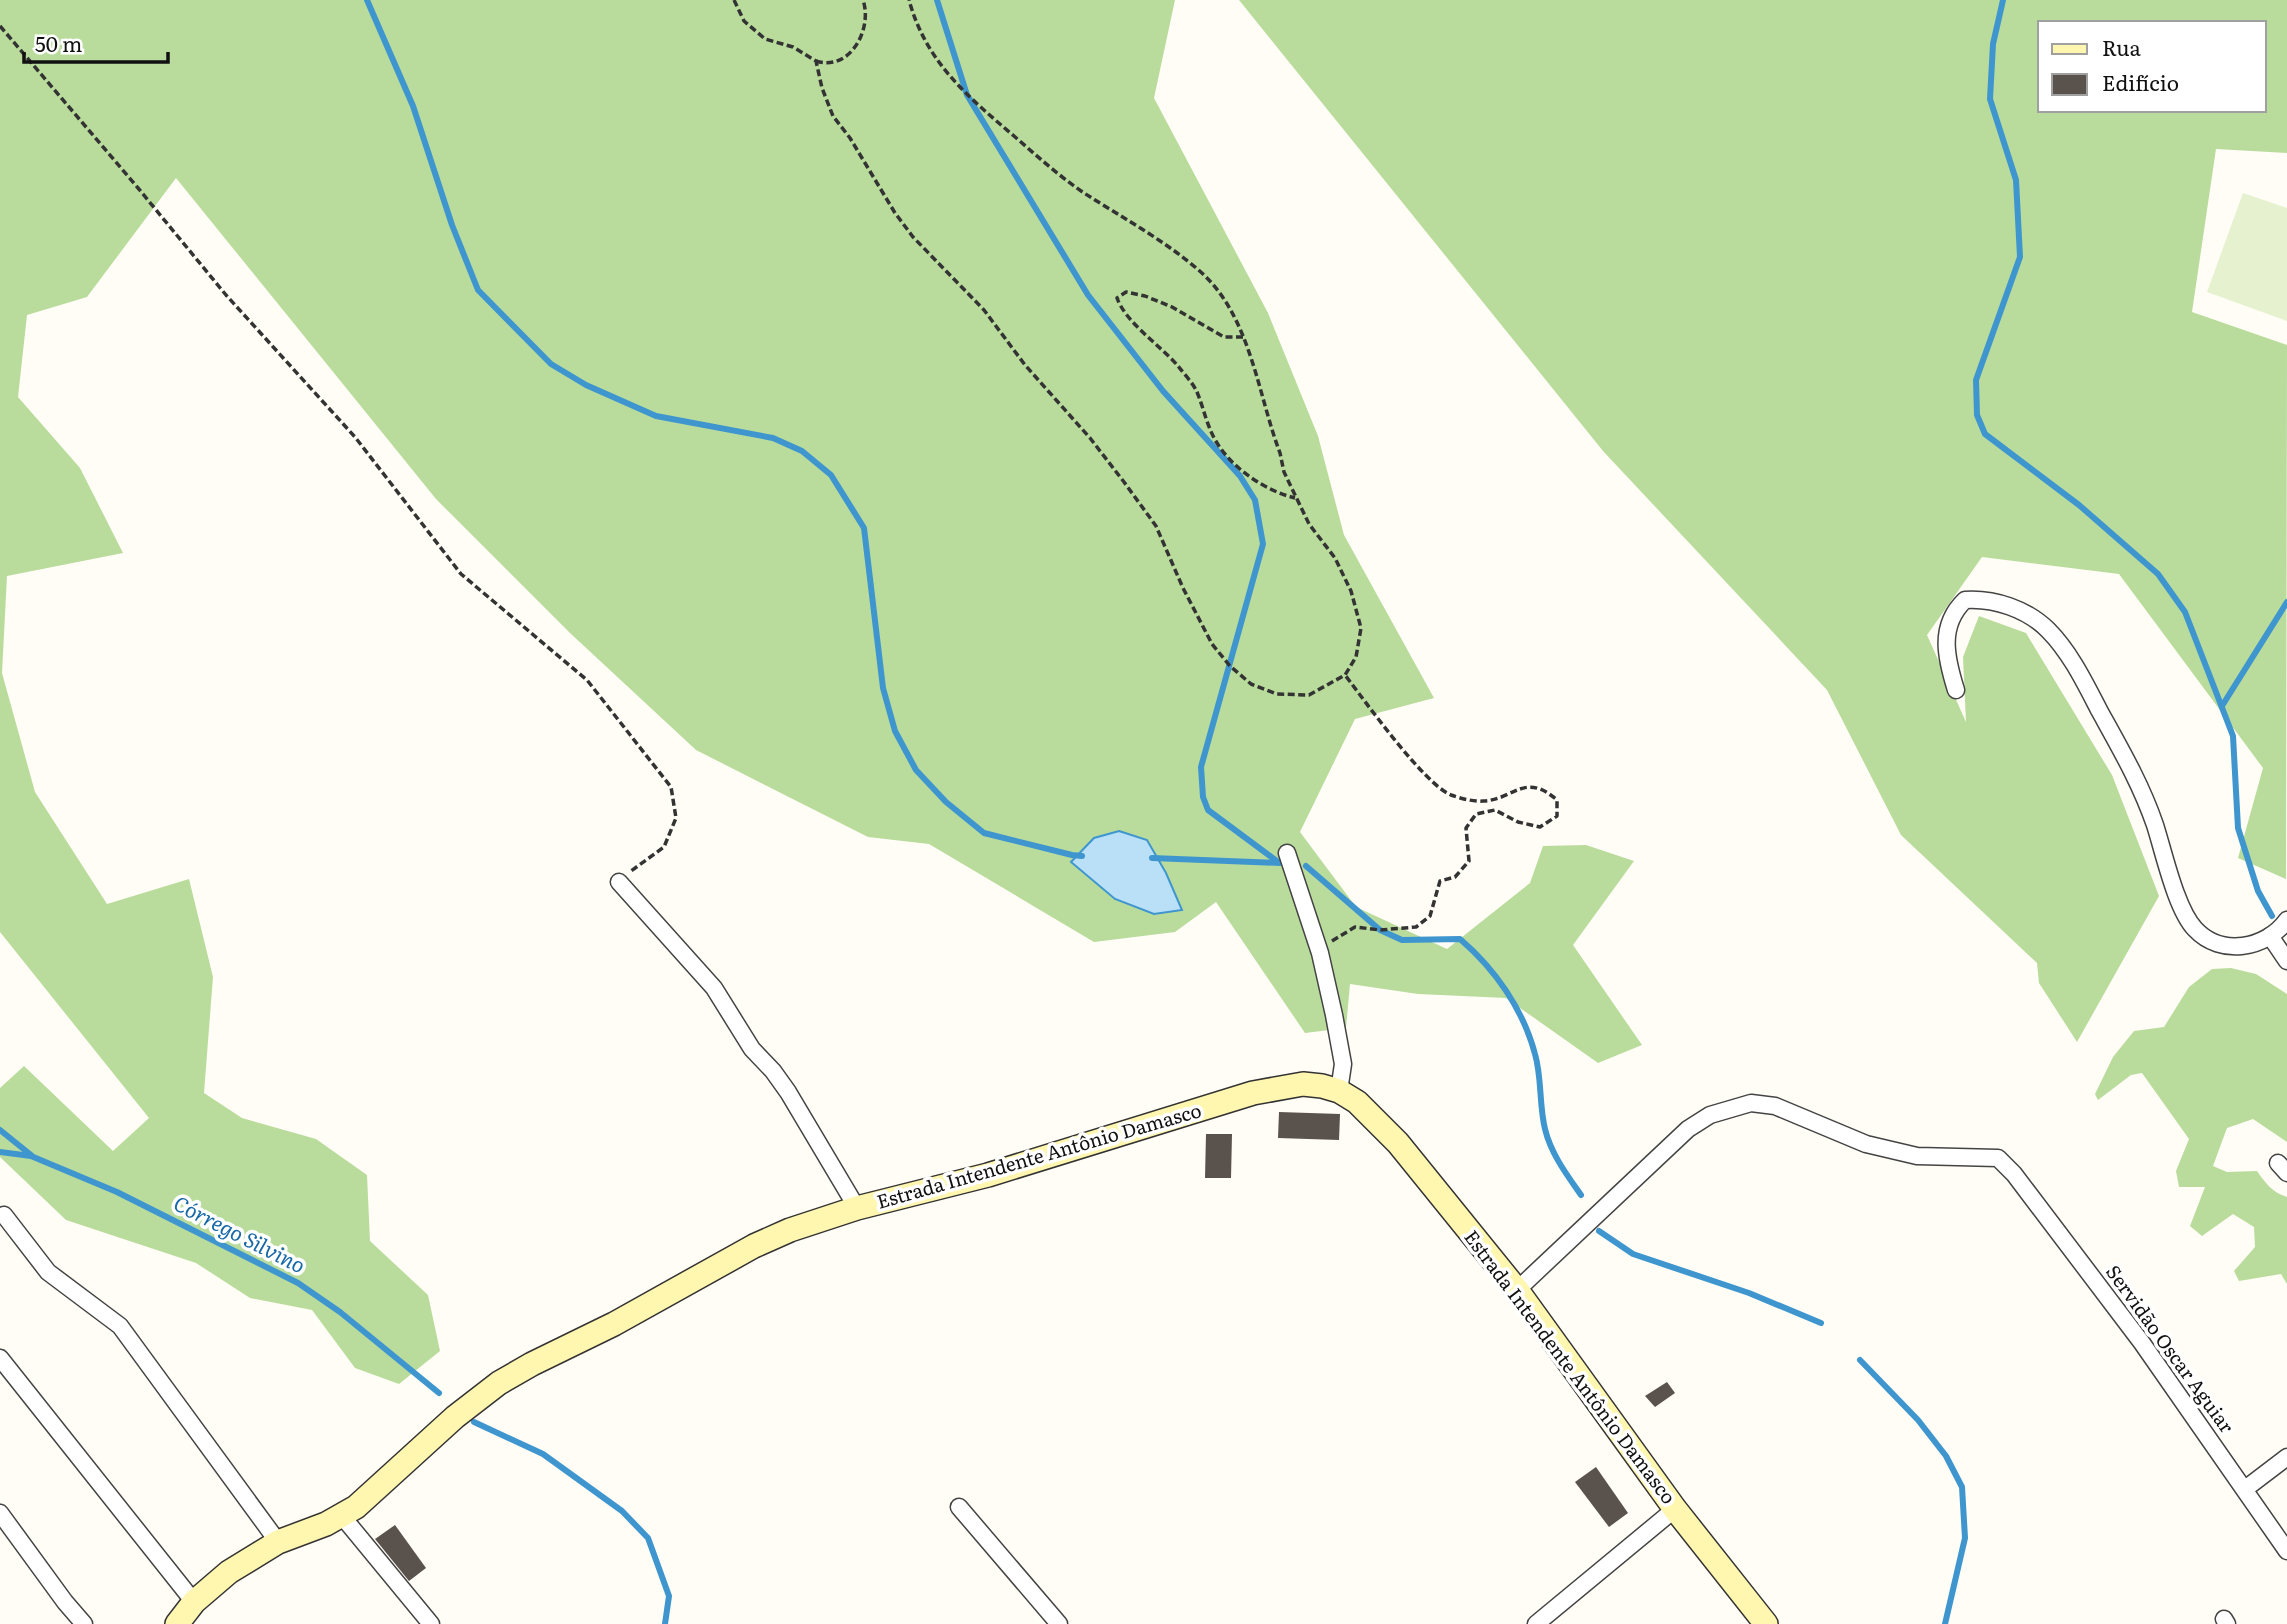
<svg xmlns="http://www.w3.org/2000/svg" width="2287" height="1624" viewBox="0 0 2287 1624" font-family="Literata,serif">
<rect width="100%" height="100%" fill="#fffdf5"/>
<g fill="#b9dc9c" fill-rule="evenodd">
<path d="M0 0H1175L1154 98 1268 313 1318 436 1344 535 1434 698 1355 719 1300 832 1356 907 1447 949 1530 883 1543 846 1586 845 1634 861 1573 945 1642 1045 1598 1063 1506 998 1418 994 1350 984 1346 1028 1305 1033 1216 902 1175 932 1094 942 929 844 868 837 696 750 570 633 436 499 176 178 87 297 27 315 18 397 80 468 123 553 7 576 2 673 35 792 107 904 189 879 213 977 204 1093 242 1118 316 1139 367 1175 370 1241 428 1295 440 1351 399 1384 355 1368 312 1310 250 1298 196 1263 66 1220 0 1157V1088L24 1066 113 1151 149 1118 0 932Z"/>
<path d="M1239 0H2287V153L2216 149 2192 312 2287 345 2286 879 2238 858 2263 768 2119 574 1982 557 1927 635 1966 722 1963 657 1979 616 2026 633 2112 775 2159 896 2077 1042 2039 983 2037 963 1901 835 1827 690 1603 451ZM2040 23H2264V110H2040Z"/>
<path d="M2231 968 2256 974 2287 994V1142L2253 1119 2227 1128 2213 1166 2227 1172 2257 1171C2266 1184 2272 1192 2287 1197V1284L2281 1274 2239 1281 2234 1271 2255 1247 2254 1227 2233 1214 2202 1236 2190 1226 2205 1187H2179L2176 1171 2189 1139 2142 1073 2131 1075 2098 1100 2095 1094 2113 1057 2134 1031 2164 1027 2189 987 2212 969Z"/>
</g>
<path fill="#e6f2cf" d="M2243 193 2287 208V321L2207 292Z"/>
<path fill="#b9e0f7" stroke="#3f96cf" stroke-width="2" d="M1119 831 1147 840 1166 873 1182 910 1154 914 1115 899 1071 862 1094 838Z"/>
<g fill="none" stroke-linecap="round" stroke-linejoin="round">
<g stroke="#3f96cf" stroke-width="6">
<path d="M367 0 413 106 452 225 478 290 551 364 586 385 656 416 773 438 802 451 831 475 864 528 883 688 895 731 916 770 946 802 984 833 1072 855 1082 856"/>
<path d="M937 0 967 95 1088 295 1163 391 1240 476 1255 500 1263 544 1201 767 1203 797 1208 810 1278 862"/>
<path d="M2003 0 1993 44 1990 99 2016 180 2020 257 1976 380 1977 415 1985 434 2079 505 2158 574 2185 612 2233 736 2238 828 2258 891 2272 916"/>
<path d="M2222 706 2287 602"/>
<path d="M1152 858 1280 863"/>
<path d="M1306 866 1380 930 1402 940 1460 939C1495 969 1523 1009 1535 1054 1542 1078 1539 1105 1545 1129 1551 1154 1567 1175 1581 1195"/>
<path d="M0 1130 31 1155"/>
<path d="M0 1152 31 1156 117 1192 298 1283 340 1312 439 1393"/>
<path d="M1599 1231 1633 1254 1749 1293 1821 1323"/>
<path d="M1860 1360 1918 1420 1946 1456 1962 1487 1965 1538 1945 1624"/>
<path d="M474 1422 543 1454 622 1511 648 1538 669 1596 665 1624"/>
</g>
</g>
<g fill="#5a524d">
<path d="M1279 1112 1340 1114 1339 1140 1278 1138Z"/>
<path d="M1206 1134H1232L1231 1178H1205Z"/>
<path d="M1667 1382 1675 1393 1655 1407 1645 1396Z"/>
<path d="M1596 1467 1628 1513 1609 1527 1575 1482Z"/>
<path d="M395 1525 426 1568 409 1581 375 1539Z"/>
</g>
<g fill="none" stroke-linecap="round" stroke-linejoin="round">
<g stroke="#444" stroke-width="19">
<g id="minor">
<path d="M1956 690C1946 658 1938 626 1965 600 1994 598 2027 609 2048 630 2070 652 2085 683 2099 710 2120 748 2141 784 2155 825 2164 853 2176 909 2195 929 2221 957 2266 949 2287 920"/>
<path d="M1287 853 1320 953 1334 1015 1343 1064 1339 1091"/>
<path d="M619 882 714 988 752 1049 773 1071 788 1092 857 1208"/>
<path d="M2270 936 2287 961"/>
<path d="M2278 1163 2287 1173"/>
<path d="M4 1215 48 1272 120 1326 278 1542"/>
<path d="M1517 1290 1688 1129 1710 1115 1751 1103 1775 1106 1866 1144 1917 1156 1998 1158 2014 1174 2142 1343 2287 1551"/>
<path d="M0 1358 194 1602"/>
<path d="M2245 1489 2287 1457"/>
<path d="M959 1507 1059 1624"/>
<path d="M0 1513 65 1602 84 1624"/>
<path d="M342 1516 431 1624"/>
<path d="M2224 1619 2227 1624"/>
<path d="M1536 1624 1675 1509"/>
</g>
</g>
<g stroke="#333" stroke-width="26">
<path id="secondary" d="M177 1624 194 1602 229 1572 278 1542 326 1524 356 1507 455 1417 499 1383 532 1364 614 1324 754 1246 790 1230 857 1208 988 1175 1253 1093 1303 1084 1322 1086 1339 1091 1357 1102 1398 1143 1517 1290 1675 1509 1766 1624"/>
</g>
<g stroke="#333" stroke-width="3.5" stroke-dasharray="7 3.5" stroke-linecap="butt">
<path d="M734 0 744 21 765 39 793 47 816 61 822 88 833 116 850 138 895 213 913 237 984 310 1025 365 1090 438 1124 482 1156 526 1183 588 1212 644 1230 666 1251 684 1277 694 1309 695 1345 675 1356 657 1361 628 1351 591 1335 558 1309 524 1284 472 1280 453C1258 395 1251 319 1203 274 1169 243 1123 218 1084 193 1059 176 1037 156 1014 136 967 96 926 62 909 0"/>
<path d="M0 26 138 188 226 295 355 437 461 574 587 680 671 787 676 818 664 847 631 871"/>
<path d="M816 61C850 72 873 29 863 0"/>
<path d="M1243 337H1224L1172 307 1145 296 1126 292 1117 298C1126 323 1160 345 1178 366 1184 374 1193 383 1197 392 1204 409 1207 427 1217 443 1233 469 1266 491 1295 498"/>
<path d="M1332 941 1355 927 1380 930 1416 927 1430 916 1440 881 1455 877 1469 861 1466 828 1476 814 1495 810 1518 822 1540 827 1557 816V800C1524 771 1514 800 1483 801 1474 802 1459 798 1451 795 1424 784 1365 701 1345 675"/>
</g>
<use href="#minor" stroke="#fff" stroke-width="16"/>
<use href="#secondary" stroke="#fff6b0" stroke-width="23"/>
</g>
<g text-anchor="middle" stroke-width="7" stroke-linejoin="round" paint-order="stroke">
<g font-size="19" fill="#111" stroke="#fff">
<text transform="translate(1039 1156) rotate(-16)" y="7">Estrada Intendente Antônio Damasco</text>
<text transform="translate(2170 1349) rotate(54)" y="7">Servidão Oscar Aguiar</text>
<text transform="translate(1570 1367) rotate(53)" y="7">Estrada Intendente Antônio Damasco</text>
</g>
<g font-size="21" font-style="italic" fill="#1768a6" stroke="#fff">
<text transform="translate(239 1235) rotate(27)" y="7">Córrego Silvino</text>
</g>
</g>
<rect x="2038" y="21" width="228" height="91" fill="#ffffff" stroke="#a0a0a0" stroke-width="2"/>
<rect x="2052" y="44" width="35" height="10" fill="#fff6b0" stroke="#a0a0a0" stroke-width="2"/>
<text x="2102" y="56" font-size="21" fill="#111111">Rua</text>
<rect x="2052" y="74" width="35" height="21" fill="#5a524d" stroke="#a0a0a0" stroke-width="2"/>
<text x="2102" y="91" font-size="21" fill="#111111">Edifício</text>
<path d="M24 52v10h144v-10" fill="none" stroke="#111111" stroke-width="3.5"/>
<text x="35" y="52" font-size="21" fill="#111111" stroke="#ffffff" stroke-width="5" paint-order="stroke">50 m</text>
</svg>
